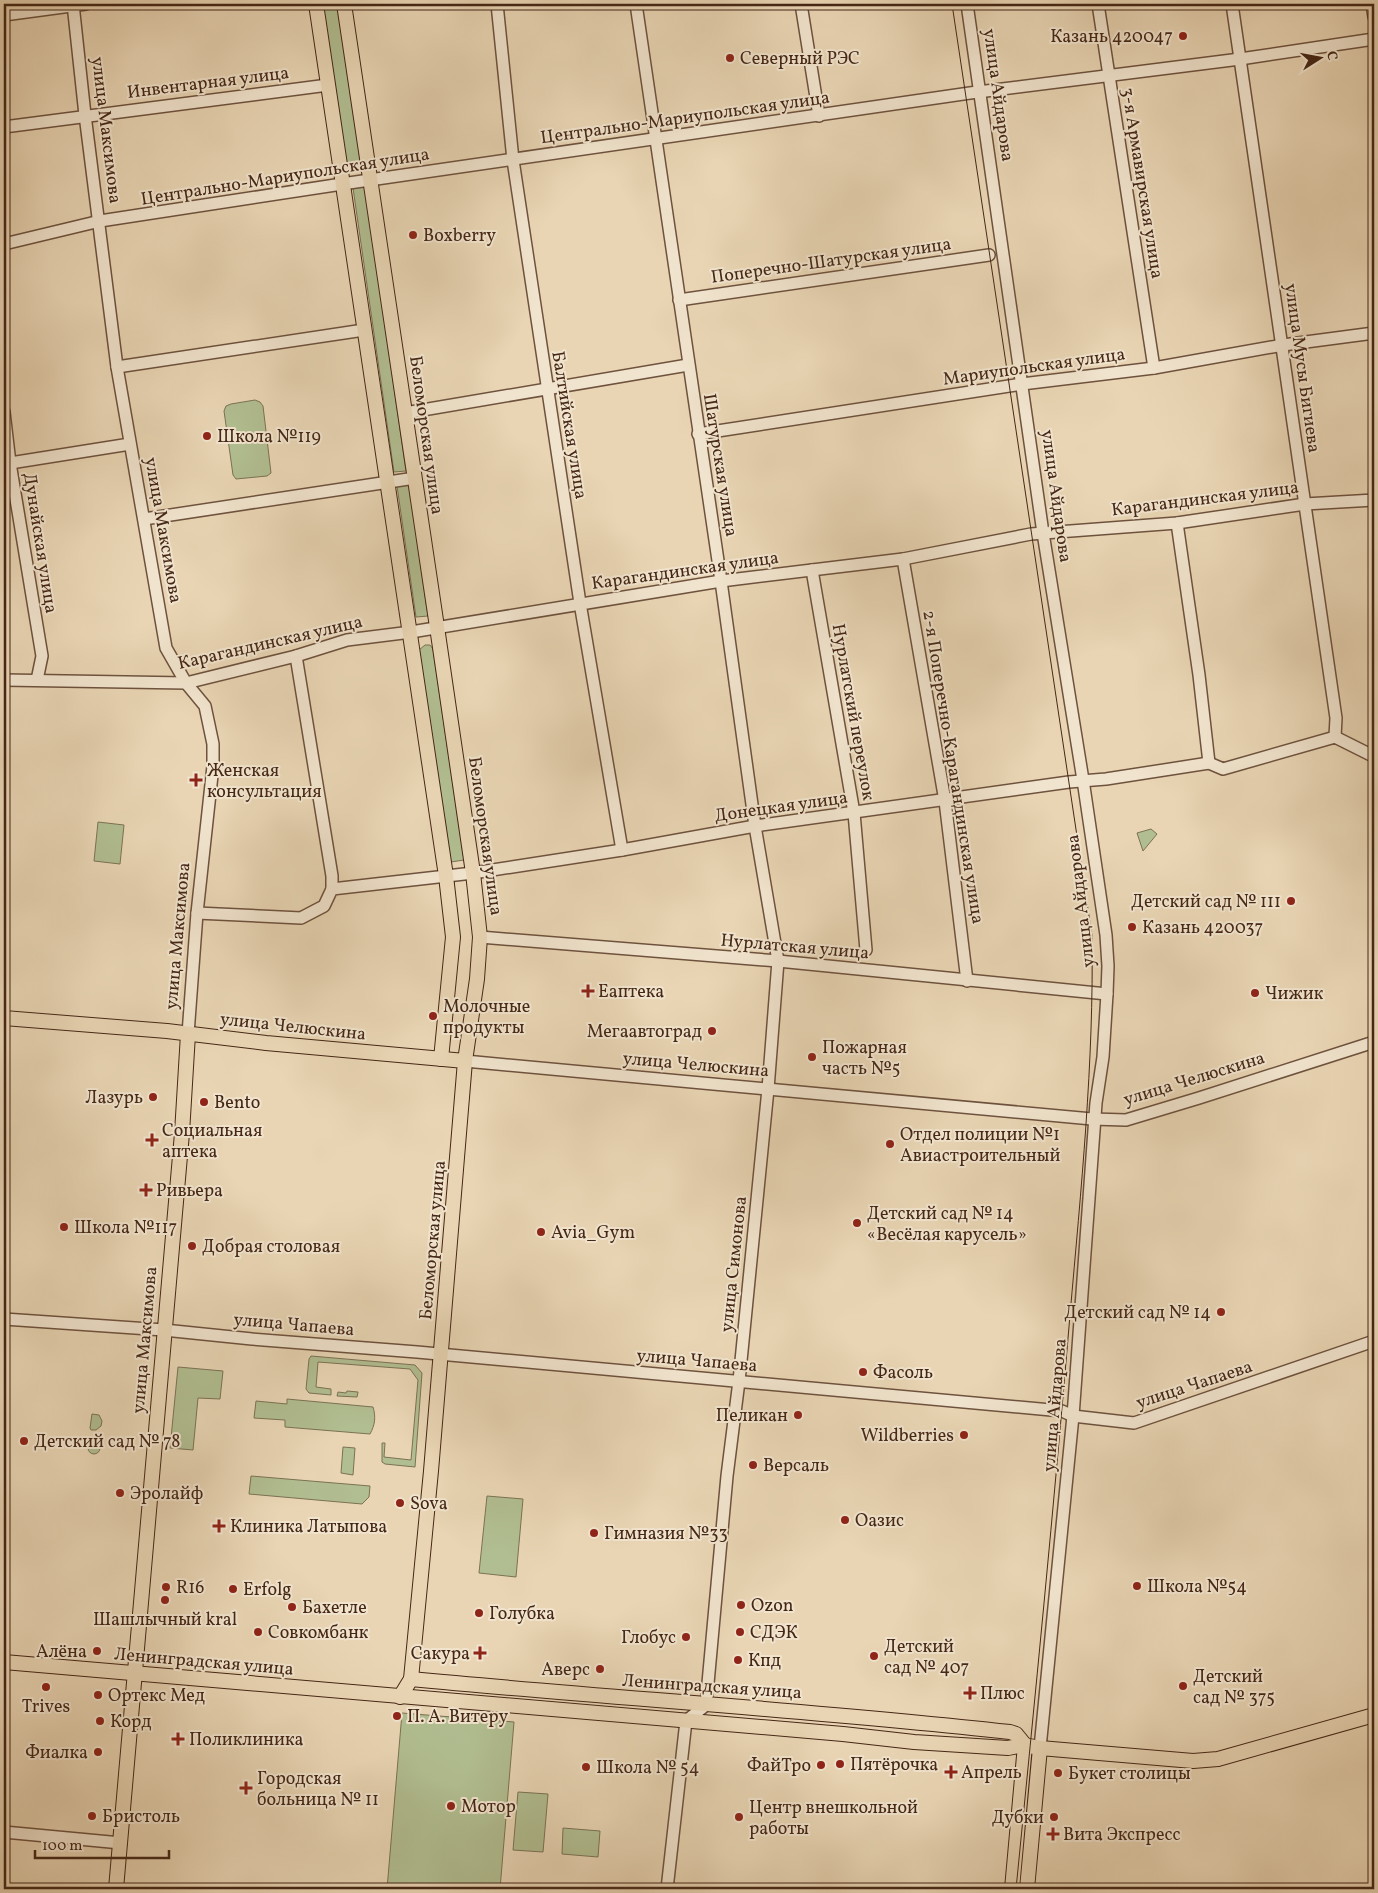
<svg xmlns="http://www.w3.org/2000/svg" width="1378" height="1893" viewBox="0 0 1378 1893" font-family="Vollkorn,serif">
<rect width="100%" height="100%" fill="#e9d5b4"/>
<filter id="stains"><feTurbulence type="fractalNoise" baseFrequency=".004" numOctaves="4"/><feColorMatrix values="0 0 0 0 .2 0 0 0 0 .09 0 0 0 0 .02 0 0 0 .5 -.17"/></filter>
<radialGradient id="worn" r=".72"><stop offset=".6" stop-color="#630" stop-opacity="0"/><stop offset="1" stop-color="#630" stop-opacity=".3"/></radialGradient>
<g fill="#b1be91" stroke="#7b7254">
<path d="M322 4H339L363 170 346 172Z"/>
<path d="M365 186 406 471 394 472 353 188Z"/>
<path d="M255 400 260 402 263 406 271 473 267 476 236 479 233 475 224 411 226 406 231 404Z"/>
<path d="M409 484 428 616 416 617 397 486Z"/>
<path d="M425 645H430L433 649 464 860 451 862 419 650Z"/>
<path d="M98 822 124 825 120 864 94 861Z"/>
<path d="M1151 829 1157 834 1143 851 1137 833Z"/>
<path d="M311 1356 415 1365 422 1373 415 1467 385 1464 382 1462V1443H385L384 1457 411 1460 418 1380 410 1369 318 1362 316 1387 331 1389V1395L309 1393 306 1389 309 1359Z"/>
<path d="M178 1367 223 1371 220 1399 198 1398 193 1450 170 1448Z"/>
<path d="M347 1391 358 1392 357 1397 337 1396 338 1392 346 1393Z"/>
<path d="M287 1399 373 1407C376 1417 375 1425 370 1434L285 1427V1420L254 1418 256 1401 287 1404Z"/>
<path d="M92 1414 99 1415 102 1421 101 1426 96 1430H91L90 1428Z"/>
<circle cx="94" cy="1448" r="6"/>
<path d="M343 1447 355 1448 353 1475 341 1473Z"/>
<path d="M251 1476 370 1486 369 1497 362 1504 249 1494Z"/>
<path d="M487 1496 523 1499 516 1577 479 1573Z"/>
<path d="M402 1713 514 1722 500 1889H387Z"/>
<path d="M518 1792 548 1794 543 1852 513 1850Z"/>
<path d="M563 1828 600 1831 598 1857 562 1854Z"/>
</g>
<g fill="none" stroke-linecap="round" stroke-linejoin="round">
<g stroke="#6e523e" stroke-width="14">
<g id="minor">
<path d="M73 4 85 115 117 367 166 648 186 683 205 706 213 744V766L197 913 188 1034"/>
<path d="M497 4 513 160 580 603 622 850"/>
<path d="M636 4 721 581 755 826 778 961 768 1089 739 1381 727 1476 706 1705 686 1721 667 1889"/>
<path d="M801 4 819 116"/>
<path d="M967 4 1043 533 1083 780 1106 935 1108 966 1107 994 1103 1057 1096 1103 1073 1416 1040 1748"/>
<path d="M1098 4 1154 368"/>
<path d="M1232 4 1336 718 1335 737"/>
<path d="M1372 4 1374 17"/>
<path d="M4 15 86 4"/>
<path d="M4 127 328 85"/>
<path d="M4 244 100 221 342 184 970 93 1240 59 1374 39"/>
<path d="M679 300 989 255"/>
<path d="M117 367 364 330"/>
<path d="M4 412 10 463 42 656 37 680"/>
<path d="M405 413 688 365"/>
<path d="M698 434 1022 384 1154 368 1283 345 1374 333"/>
<path d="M4 464 130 444"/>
<path d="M144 519 415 478"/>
<path d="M1177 523 1199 675 1209 763"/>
<path d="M903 559 945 801 967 981"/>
<path d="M812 570 854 813 866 950"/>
<path d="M296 656 332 876V889"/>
<path d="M4 680 186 683 296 656 347 640 411 632 721 581 903 559 1031 534 1177 523 1305 504 1374 500"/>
<path d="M197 913 301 918 324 906 332 889 473 873 622 850 755 826 1069 782 1106 779 1209 763 1223 769 1335 737 1371 755 1374 754"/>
<path d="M480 937 778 961 1107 994"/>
<path d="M465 1061 1092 1119 1126 1120 1199 1098 1374 1042"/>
<path d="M4 1319 164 1330 252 1339 417 1352 1062 1411 1073 1416 1134 1423 1374 1341"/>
<path d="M4 1832 121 1843"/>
</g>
</g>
<g stroke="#452716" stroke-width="16">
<g id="major">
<path d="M316 4 446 876 453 937 441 1059"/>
<path d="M344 4 437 627 473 873 480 937 477 979 465 1061 431 1471 411 1679 400 1697"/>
<path d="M4 1018 167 1031 266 1043 465 1061"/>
<path d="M4 1662 843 1734 914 1742 1008 1748 1024 1745 1040 1748 1193 1761 1218 1759 1374 1715"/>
<path d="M411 1679C611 1698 811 1710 1010 1732L1016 1734 1025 1745"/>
<path d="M116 1889 182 1133 188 1034"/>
<path d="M1012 1889 1025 1745"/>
<path d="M1027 1889 1040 1748"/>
</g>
</g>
<use href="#minor" stroke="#f1e4ce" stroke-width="11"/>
<use href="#major" stroke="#e9d5b4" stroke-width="14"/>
<path stroke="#452716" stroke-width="1" d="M952 4 1092 936C1094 1063 1081 1189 1070 1315 1054 1506 1035 1698 1016 1889"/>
</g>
<g fill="#8f2418" stroke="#f1e4ce" stroke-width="2">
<circle cx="1183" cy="36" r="5"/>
<circle cx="730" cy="58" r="5"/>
<circle cx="413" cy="235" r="5"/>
<circle cx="207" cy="436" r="5"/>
<path d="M193.5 772.5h5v5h5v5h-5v5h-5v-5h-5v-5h5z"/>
<circle cx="1291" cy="901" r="5"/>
<circle cx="1132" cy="927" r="5"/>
<path d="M585.5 983.5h5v5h5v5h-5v5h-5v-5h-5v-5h5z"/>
<circle cx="1255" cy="993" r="5"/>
<circle cx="433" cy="1016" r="5"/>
<circle cx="712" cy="1031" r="5"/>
<circle cx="812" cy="1057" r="5"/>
<circle cx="153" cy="1097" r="5"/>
<circle cx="204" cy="1102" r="5"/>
<path d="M149.5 1132.5h5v5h5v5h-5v5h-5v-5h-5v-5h5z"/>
<circle cx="890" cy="1144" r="5"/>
<path d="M143.5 1182.5h5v5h5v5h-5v5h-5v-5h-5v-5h5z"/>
<circle cx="857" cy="1223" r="5"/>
<circle cx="64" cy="1227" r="5"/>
<circle cx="541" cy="1232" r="5"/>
<circle cx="192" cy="1246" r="5"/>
<circle cx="1221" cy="1312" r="5"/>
<circle cx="863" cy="1372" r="5"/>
<circle cx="798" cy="1415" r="5"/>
<circle cx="964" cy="1435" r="5"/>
<circle cx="24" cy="1441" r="5"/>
<circle cx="753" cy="1465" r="5"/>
<circle cx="120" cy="1493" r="5"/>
<circle cx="400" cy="1503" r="5"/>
<circle cx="845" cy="1520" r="5"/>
<path d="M216.5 1518.5h5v5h5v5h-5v5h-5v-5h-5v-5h5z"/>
<circle cx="594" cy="1533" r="5"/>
<circle cx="1137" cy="1586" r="5"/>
<circle cx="166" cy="1587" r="5"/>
<circle cx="233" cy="1589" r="5"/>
<circle cx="165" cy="1600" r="5"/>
<circle cx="741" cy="1605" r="5"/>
<circle cx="292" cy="1607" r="5"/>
<circle cx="479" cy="1613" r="5"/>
<circle cx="258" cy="1632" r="5"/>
<circle cx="740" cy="1632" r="5"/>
<circle cx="686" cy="1637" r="5"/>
<circle cx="97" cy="1651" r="5"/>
<path d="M477.5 1645.5h5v5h5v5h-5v5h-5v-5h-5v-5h5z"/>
<circle cx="874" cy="1656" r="5"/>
<circle cx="738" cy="1660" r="5"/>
<circle cx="600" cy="1669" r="5"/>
<circle cx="1183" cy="1686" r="5"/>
<circle cx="46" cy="1687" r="5"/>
<path d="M967.5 1685.5h5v5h5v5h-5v5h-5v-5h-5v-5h5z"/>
<circle cx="98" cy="1695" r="5"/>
<circle cx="397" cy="1716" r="5"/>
<circle cx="100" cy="1721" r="5"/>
<path d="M175.5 1731.5h5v5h5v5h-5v5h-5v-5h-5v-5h5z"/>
<circle cx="98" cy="1752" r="5"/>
<circle cx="840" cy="1764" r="5"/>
<circle cx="821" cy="1765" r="5"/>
<circle cx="586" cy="1767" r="5"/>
<path d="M948.5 1764.5h5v5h5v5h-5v5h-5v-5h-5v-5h5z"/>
<circle cx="1058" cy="1773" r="5"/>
<path d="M243.5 1780.5h5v5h5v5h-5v5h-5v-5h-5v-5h5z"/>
<circle cx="451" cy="1806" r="5"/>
<circle cx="92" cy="1816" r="5"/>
<circle cx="739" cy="1817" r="5"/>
<circle cx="1054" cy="1817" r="5"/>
<path d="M1050.5 1826.5h5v5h5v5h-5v5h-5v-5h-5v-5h5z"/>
</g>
<g text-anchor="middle" stroke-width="4" stroke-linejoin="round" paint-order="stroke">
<g font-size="18" fill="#452716" stroke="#f1e4ce" text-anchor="start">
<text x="1173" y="42" text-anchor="end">Казань 420047</text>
<text x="740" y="64">Северный РЭС</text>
<text x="423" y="241">Boxberry</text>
<text x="217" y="442">Школа №119</text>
<text x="207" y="776">Женская<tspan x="207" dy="21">консультация</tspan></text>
<text x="1281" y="907" text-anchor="end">Детский сад № 111</text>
<text x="1142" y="933">Казань 420037</text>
<text x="598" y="997">Еаптека</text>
<text x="1265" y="999">Чижик</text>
<text x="443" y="1012">Молочные<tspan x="443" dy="21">продукты</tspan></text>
<text x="702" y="1037" text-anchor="end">Мегаавтоград</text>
<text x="822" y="1053">Пожарная<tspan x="822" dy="21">часть №5</tspan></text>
<text x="143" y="1103" text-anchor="end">Лазурь</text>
<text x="214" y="1108">Bento</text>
<text x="162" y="1136">Социальная<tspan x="162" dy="21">аптека</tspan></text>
<text x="900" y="1140">Отдел полиции №1<tspan x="900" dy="21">Авиастроительный</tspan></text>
<text x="156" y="1196">Ривьера</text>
<text x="867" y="1219">Детский сад № 14<tspan x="867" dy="21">«Весёлая карусель»</tspan></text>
<text x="74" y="1233">Школа №117</text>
<text x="551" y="1238">Avia_Gym</text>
<text x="202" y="1252">Добрая столовая</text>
<text x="1211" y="1318" text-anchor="end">Детский сад № 14</text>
<text x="873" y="1378">Фасоль</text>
<text x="788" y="1421" text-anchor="end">Пеликан</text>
<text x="954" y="1441" text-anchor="end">Wildberries</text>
<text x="34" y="1447">Детский сад № 78</text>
<text x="763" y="1471">Версаль</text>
<text x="130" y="1499">Эролайф</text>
<text x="410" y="1509">Sova</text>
<text x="855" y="1526">Оазис</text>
<text x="230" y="1532">Клиника Латыпова</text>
<text x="604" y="1539">Гимназия №33</text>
<text x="1147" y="1592">Школа №54</text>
<text x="176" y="1593">R16</text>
<text x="243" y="1595">Erfolg</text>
<text x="751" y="1611">Ozon</text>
<text x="302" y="1613">Бахетле</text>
<text x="489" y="1619">Голубка</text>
<text x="165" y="1625" text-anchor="middle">Шашлычный kral</text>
<text x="268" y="1638">Совкомбанк</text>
<text x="750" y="1638">СДЭК</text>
<text x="676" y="1643" text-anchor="end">Глобус</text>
<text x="884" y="1652">Детский<tspan x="884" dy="21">сад № 407</tspan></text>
<text x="87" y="1657" text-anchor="end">Алёна</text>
<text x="470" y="1659" text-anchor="end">Сакура</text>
<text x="748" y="1666">Кпд</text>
<text x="590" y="1675" text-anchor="end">Аверс</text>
<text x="1193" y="1682">Детский<tspan x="1193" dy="21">сад № 375</tspan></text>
<text x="980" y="1699">Плюс</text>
<text x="108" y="1701">Ортекс Мед</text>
<text x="46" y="1712" text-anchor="middle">Trives</text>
<text x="407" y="1722">П. А. Витеру</text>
<text x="110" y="1727">Корд</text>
<text x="189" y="1745">Поликлиника</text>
<text x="88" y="1758" text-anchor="end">Фиалка</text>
<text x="850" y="1770">Пятёрочка</text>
<text x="811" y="1771" text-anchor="end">ФайТро</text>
<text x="596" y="1773">Школа № 54</text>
<text x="961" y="1778">Апрель</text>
<text x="1068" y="1779">Букет столицы</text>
<text x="257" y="1784">Городская<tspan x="257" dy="21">больница № 11</tspan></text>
<text x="461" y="1812">Мотор</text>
<text x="749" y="1813">Центр внешкольной<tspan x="749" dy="21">работы</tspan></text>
<text x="102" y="1822">Бристоль</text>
<text x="1044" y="1823" text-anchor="end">Дубки</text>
<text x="1063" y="1840">Вита Экспресс</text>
</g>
<g font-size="18" fill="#452716" stroke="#f1e4ce">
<text transform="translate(208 82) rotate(-7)" y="6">Инвентарная улица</text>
<text transform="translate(999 95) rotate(82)" y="6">улица Айдарова</text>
<text transform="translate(685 117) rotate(-8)" y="6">Центрально-Мариупольская улица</text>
<text transform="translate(107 130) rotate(83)" y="6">улица Максимова</text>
<text transform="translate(285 176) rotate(-9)" y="6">Центрально-Мариупольская улица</text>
<text transform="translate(1143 183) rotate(81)" y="6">3-я Армавирская улица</text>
<text transform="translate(831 260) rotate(-8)" y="6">Поперечно-Шатурская улица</text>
<text transform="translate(1034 366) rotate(-8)" y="6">Мариупольская улица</text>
<text transform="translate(1303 368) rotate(82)" y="6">улица Мусы Бигиева</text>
<text transform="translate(570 425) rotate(81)" y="6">Балтийская улица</text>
<text transform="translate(427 435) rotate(82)" y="6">Беломорская улица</text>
<text transform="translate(721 465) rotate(81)" y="6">Шатурская улица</text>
<text transform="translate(1057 496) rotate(82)" y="6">улица Айдарова</text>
<text transform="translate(1205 498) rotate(-7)" y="6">Карагандинская улица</text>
<text transform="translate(164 530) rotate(80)" y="6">улица Максимова</text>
<text transform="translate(41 543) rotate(81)" y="6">Дунайская улица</text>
<text transform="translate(685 570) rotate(-8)" y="6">Карагандинская улица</text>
<text transform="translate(270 642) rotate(-13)" y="6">Карагандинская улица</text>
<text transform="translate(854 712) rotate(80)" y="6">Нурлатский переулок</text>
<text transform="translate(954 767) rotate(81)" y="6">2-я Поперечно-Карагандинская улица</text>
<text transform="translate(781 806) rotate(-8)" y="6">Донецкая улица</text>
<text transform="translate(486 836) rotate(82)" y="6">Беломорская улица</text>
<text transform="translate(1080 901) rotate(-97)" y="6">улица Айдарова</text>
<text transform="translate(177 936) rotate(-85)" y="6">улица Максимова</text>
<text transform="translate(795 946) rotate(5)" y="6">Нурлатская улица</text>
<text transform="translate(293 1026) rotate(6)" y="6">улица Челюскина</text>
<text transform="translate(696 1064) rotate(5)" y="6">улица Челюскина</text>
<text transform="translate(1194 1078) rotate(-17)" y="6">улица Челюскина</text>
<text transform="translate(432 1240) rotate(-85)" y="6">Беломорская улица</text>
<text transform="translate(733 1264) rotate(-84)" y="6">улица Симонова</text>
<text transform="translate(294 1324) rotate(5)" y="6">улица Чапаева</text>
<text transform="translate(144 1340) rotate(-85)" y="6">улица Максимова</text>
<text transform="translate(697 1360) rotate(5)" y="6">улица Чапаева</text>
<text transform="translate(1194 1384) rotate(-18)" y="6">улица Чапаева</text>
<text transform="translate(1054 1405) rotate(-85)" y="6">улица Айдарова</text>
<text transform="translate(204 1661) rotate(5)" y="6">Ленинградская улица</text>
<text transform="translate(712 1686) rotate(4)" y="6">Ленинградская улица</text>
</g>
</g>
<rect width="1378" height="1893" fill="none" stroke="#e9d5b4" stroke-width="20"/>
<rect x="5" y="5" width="1368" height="1883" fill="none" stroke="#452716" stroke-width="2.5"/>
<rect x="10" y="10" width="1358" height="1873" fill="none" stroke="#452716"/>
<g transform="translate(1320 58) rotate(79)" stroke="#f1e4ce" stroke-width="4" paint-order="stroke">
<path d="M0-4L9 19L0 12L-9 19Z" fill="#452716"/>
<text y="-8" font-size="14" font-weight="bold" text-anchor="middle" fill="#452716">С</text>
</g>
<path d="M35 1850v8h134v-8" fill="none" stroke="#452716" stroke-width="2.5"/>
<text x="42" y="1850" font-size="15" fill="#452716" stroke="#f1e4ce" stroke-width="4" paint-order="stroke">100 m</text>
<rect width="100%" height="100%" filter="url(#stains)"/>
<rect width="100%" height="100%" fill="url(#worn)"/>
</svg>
